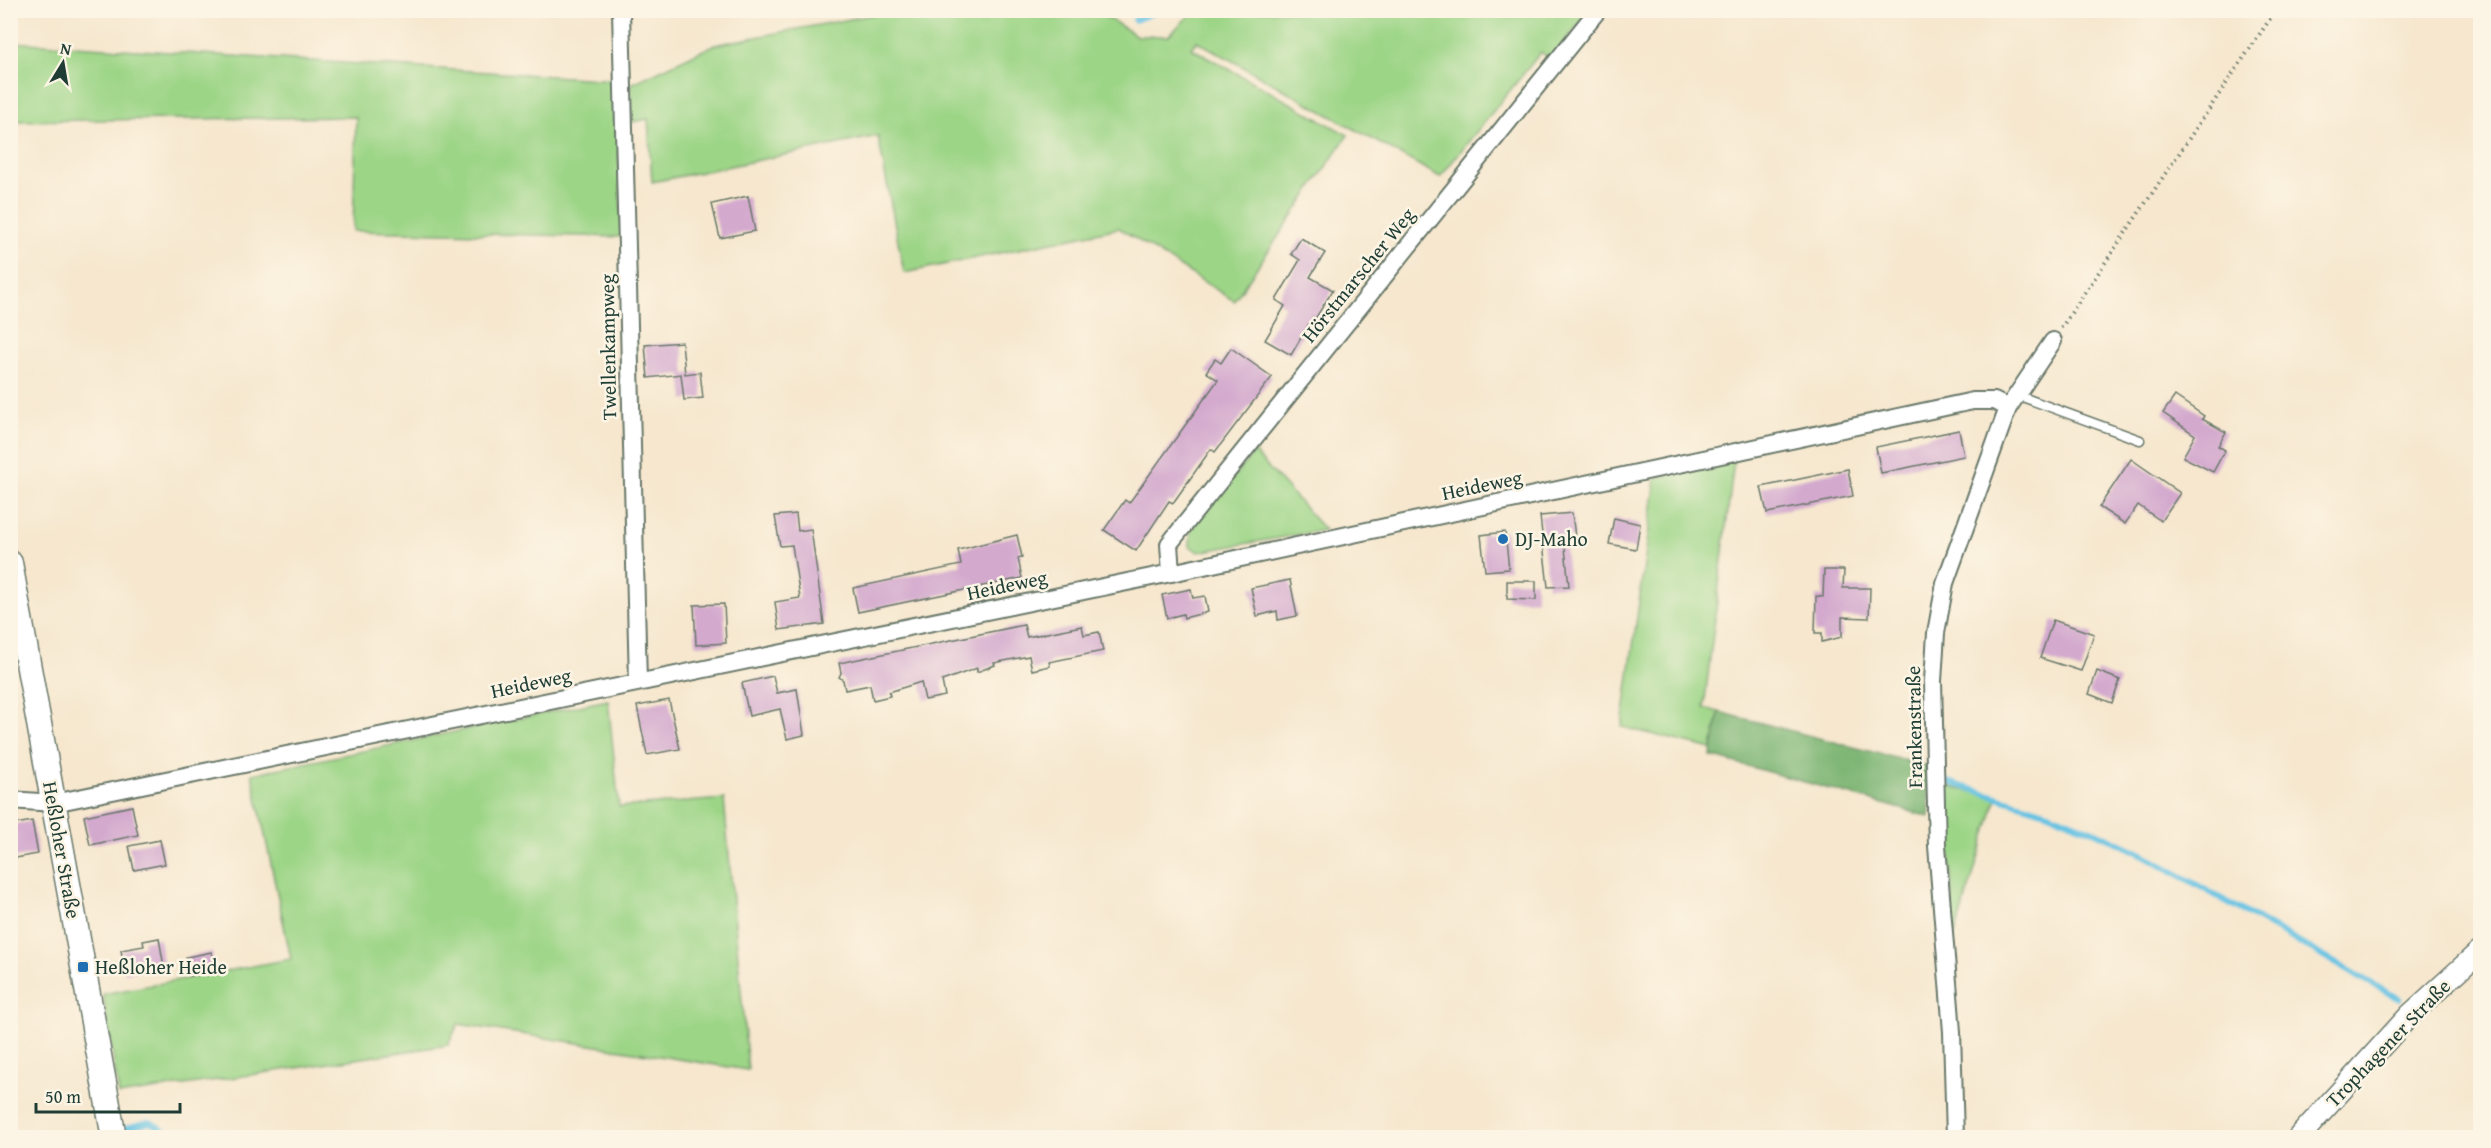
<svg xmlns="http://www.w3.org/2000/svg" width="2491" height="1148" viewBox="0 0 2491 1148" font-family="'Gentium Book Plus',serif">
<rect width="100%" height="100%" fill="#fcf5e5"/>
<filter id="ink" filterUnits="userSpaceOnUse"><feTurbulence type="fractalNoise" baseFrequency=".0167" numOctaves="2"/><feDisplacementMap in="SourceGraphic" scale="12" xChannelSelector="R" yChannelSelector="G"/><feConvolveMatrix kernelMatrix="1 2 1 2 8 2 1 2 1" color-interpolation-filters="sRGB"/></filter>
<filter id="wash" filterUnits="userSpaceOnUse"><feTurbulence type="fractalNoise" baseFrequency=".008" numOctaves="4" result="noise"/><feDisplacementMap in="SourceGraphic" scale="24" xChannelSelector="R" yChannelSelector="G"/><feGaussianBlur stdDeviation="1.35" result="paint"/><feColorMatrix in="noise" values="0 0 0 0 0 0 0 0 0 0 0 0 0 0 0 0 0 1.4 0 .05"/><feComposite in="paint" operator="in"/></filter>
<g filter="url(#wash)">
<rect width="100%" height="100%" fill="#f6e7ce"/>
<g fill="#9dd587" stroke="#5e895e" stroke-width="1.5">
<path d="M892 11H1097L1137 36H1168L1194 11H1590L1550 60 1541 52 1440 177 1197 41 1191 48 1348 135 1234 301 1119 228 904 273 878 136 652 182 648 119 632 122 631 84 714 45Z"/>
<path d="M10 42 616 80 622 237 353 231 356 117 11 121Z"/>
<path d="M1254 452 1325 530 1198 552 1190 546 1191 529Z"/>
<path d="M1734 461 1704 708 1719 712 1712 749 1622 727 1656 478Z"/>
<path d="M608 700 619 807 724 799 748 1070 458 1024 448 1045 119 1095 103 994 291 959 252 774Z"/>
<path d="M1946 786 1997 797 1954 937Z"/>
</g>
<path fill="#7eb674" stroke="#4e7a54" stroke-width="1.5" d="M1719 712 1927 766 1930 817 1711 756Z"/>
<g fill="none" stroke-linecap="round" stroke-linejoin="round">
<g stroke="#65c2e3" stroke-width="6">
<path d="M1135 20 1160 10"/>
<path d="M1948 782 2046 812 2096 832 2144 855 2399 999"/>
<path d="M126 1128 150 1122 176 1138"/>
</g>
</g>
<g id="blocks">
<g fill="#d3a9ce">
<path d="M748 196 755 231 720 238 712 204Z"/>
<path d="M1301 238 1325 253 1310 277 1333 290 1315 319 1313 317 1291 355 1265 340 1285 306 1276 300 1300 260 1291 254Z"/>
<path d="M682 342 685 374 700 372 703 398 684 400 681 374 648 378 645 345Z"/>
<path d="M1231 348 1272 377 1215 452 1211 449 1173 503 1169 501 1136 551 1104 530 1125 500 1129 503 1218 380 1206 372 1215 359 1221 363Z"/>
<path d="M2175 396 2204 416 2202 419 2226 432 2218 446 2225 450 2213 472 2183 457 2195 435 2163 413Z"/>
<path d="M1959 430 1964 456 1881 473 1876 447Z"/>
<path d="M2131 459 2180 493 2161 521 2138 505 2125 524 2099 507Z"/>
<path d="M1848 469 1853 496 1767 513 1761 487Z"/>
<path d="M1572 513 1575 537 1564 538 1569 586 1548 587 1540 516Z"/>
<path d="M796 514 798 531 811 529 824 624 779 630 775 602 800 598 792 545 780 546 775 516Z"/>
<path d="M1614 518 1640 524 1636 549 1609 544Z"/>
<path d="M1505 532 1509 569 1485 571 1481 535Z"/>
<path d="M1017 535 1022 557 1018 558 1022 578 858 612 853 588 961 565 958 550Z"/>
<path d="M1824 570H1844L1843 588H1870L1869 618 1842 617V637L1822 642V633H1815L1816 596 1823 597Z"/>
<path d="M1290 580 1297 616 1278 620 1277 611 1257 616 1251 588Z"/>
<path d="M1507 581H1536V600L1507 599Z"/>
<path d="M1191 589 1193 598 1205 596 1208 612 1184 618 1183 614 1167 618 1162 595Z"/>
<path d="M724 604 726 643 696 645 694 605Z"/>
<path d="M2053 620 2094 634 2081 671 2040 658Z"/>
<path d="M1024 625 1027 637 1082 626 1084 635 1099 632 1103 651 1049 662 1050 666 1032 670 1029 656 994 663 995 665 977 672V668L942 681 945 696 925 700 921 682 889 692 890 696 873 700 870 685 845 690 843 680 839 677 841 673 839 663Z"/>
<path d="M2097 671 2120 680 2112 703 2089 694Z"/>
<path d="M773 676 777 693 797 689 804 735 787 739 780 709 749 716 742 683Z"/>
<path d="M669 700 680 749 647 755 637 706Z"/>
<path d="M132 806 138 835 90 845 84 816Z"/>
<path d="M32 821 38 854 10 859V825Z"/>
<path d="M160 840 165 864 134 870 129 846Z"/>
<path d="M159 938 164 967 125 973 121 950 144 946 143 941Z"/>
<path d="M212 952 215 971 189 976 186 957Z"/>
</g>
</g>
</g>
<g filter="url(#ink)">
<use href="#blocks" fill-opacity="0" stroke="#6a786a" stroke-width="1.5"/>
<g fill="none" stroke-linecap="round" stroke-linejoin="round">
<g stroke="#6a786a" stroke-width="11">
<path id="service" d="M2017 395 2140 440"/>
</g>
<g stroke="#6a786a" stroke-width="20">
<g id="minor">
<path d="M621 10 638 682"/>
<path d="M1171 573 1169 544 1598 10"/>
<path d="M10 800 54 803 1171 573 1973 401H1994L2008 408"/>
<path d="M1955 1138 1952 1032 1937 846 1933 681 1936 633 1945 583 2008 408 2053 341"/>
</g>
</g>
<g stroke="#6a786a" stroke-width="24">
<path id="tertiary" d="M2298 1138 2410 1015 2480 951"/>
</g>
<g stroke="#6a786a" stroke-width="27">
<path id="secondary" d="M10 563 114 1138"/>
</g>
<path stroke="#6a786a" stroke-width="4" stroke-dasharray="1.5 4.5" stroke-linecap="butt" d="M2061 328 2276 10"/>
<use href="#service" stroke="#fff" stroke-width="8"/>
<use href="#minor" stroke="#fff" stroke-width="16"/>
<use href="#tertiary" stroke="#fff" stroke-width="21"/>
<use href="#secondary" stroke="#fff" stroke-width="24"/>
</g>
</g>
<g fill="#1f6fb2" stroke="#fcf5e5" stroke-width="2">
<circle cx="1503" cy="539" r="6"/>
<rect x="77" y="961" width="12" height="12" rx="3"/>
</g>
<g text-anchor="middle" stroke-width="5" stroke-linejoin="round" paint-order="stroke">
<g font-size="20" fill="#1f3d34" stroke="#fcf5e5">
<text transform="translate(1358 275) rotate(-51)" y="7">Hörstmarscher Weg</text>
<text transform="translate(608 347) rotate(-91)" y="7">Twellenkampweg</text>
<text transform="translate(1482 485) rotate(-12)" y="7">Heideweg</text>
<text transform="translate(1007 585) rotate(-12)" y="7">Heideweg</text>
<text transform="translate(531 683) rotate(-12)" y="7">Heideweg</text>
<text transform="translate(1914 727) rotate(-91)" y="7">Frankenstraße</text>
<text transform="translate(62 850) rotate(80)" y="7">Heßloher Straße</text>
<text transform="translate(2388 1043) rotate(-46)" y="7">Trophagener Straße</text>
</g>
<g font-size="20" fill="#1f3d34" stroke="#fcf5e5" text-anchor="start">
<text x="1515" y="546">DJ-Maho</text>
<text x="95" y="974">Heßloher Heide</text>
</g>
</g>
<rect width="2491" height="1148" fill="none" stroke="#fcf5e5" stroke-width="36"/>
<g transform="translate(63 63) rotate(11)" stroke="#fcf5e5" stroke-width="4.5" paint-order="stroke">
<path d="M0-4.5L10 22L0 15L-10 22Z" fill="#1f3d34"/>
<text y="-9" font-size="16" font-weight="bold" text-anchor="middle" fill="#1f3d34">N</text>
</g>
<path d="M36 1103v9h144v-9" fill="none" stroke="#1f3d34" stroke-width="3"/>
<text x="45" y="1103" font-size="18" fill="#1f3d34" stroke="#fcf5e5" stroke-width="4.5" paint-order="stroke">50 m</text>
</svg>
